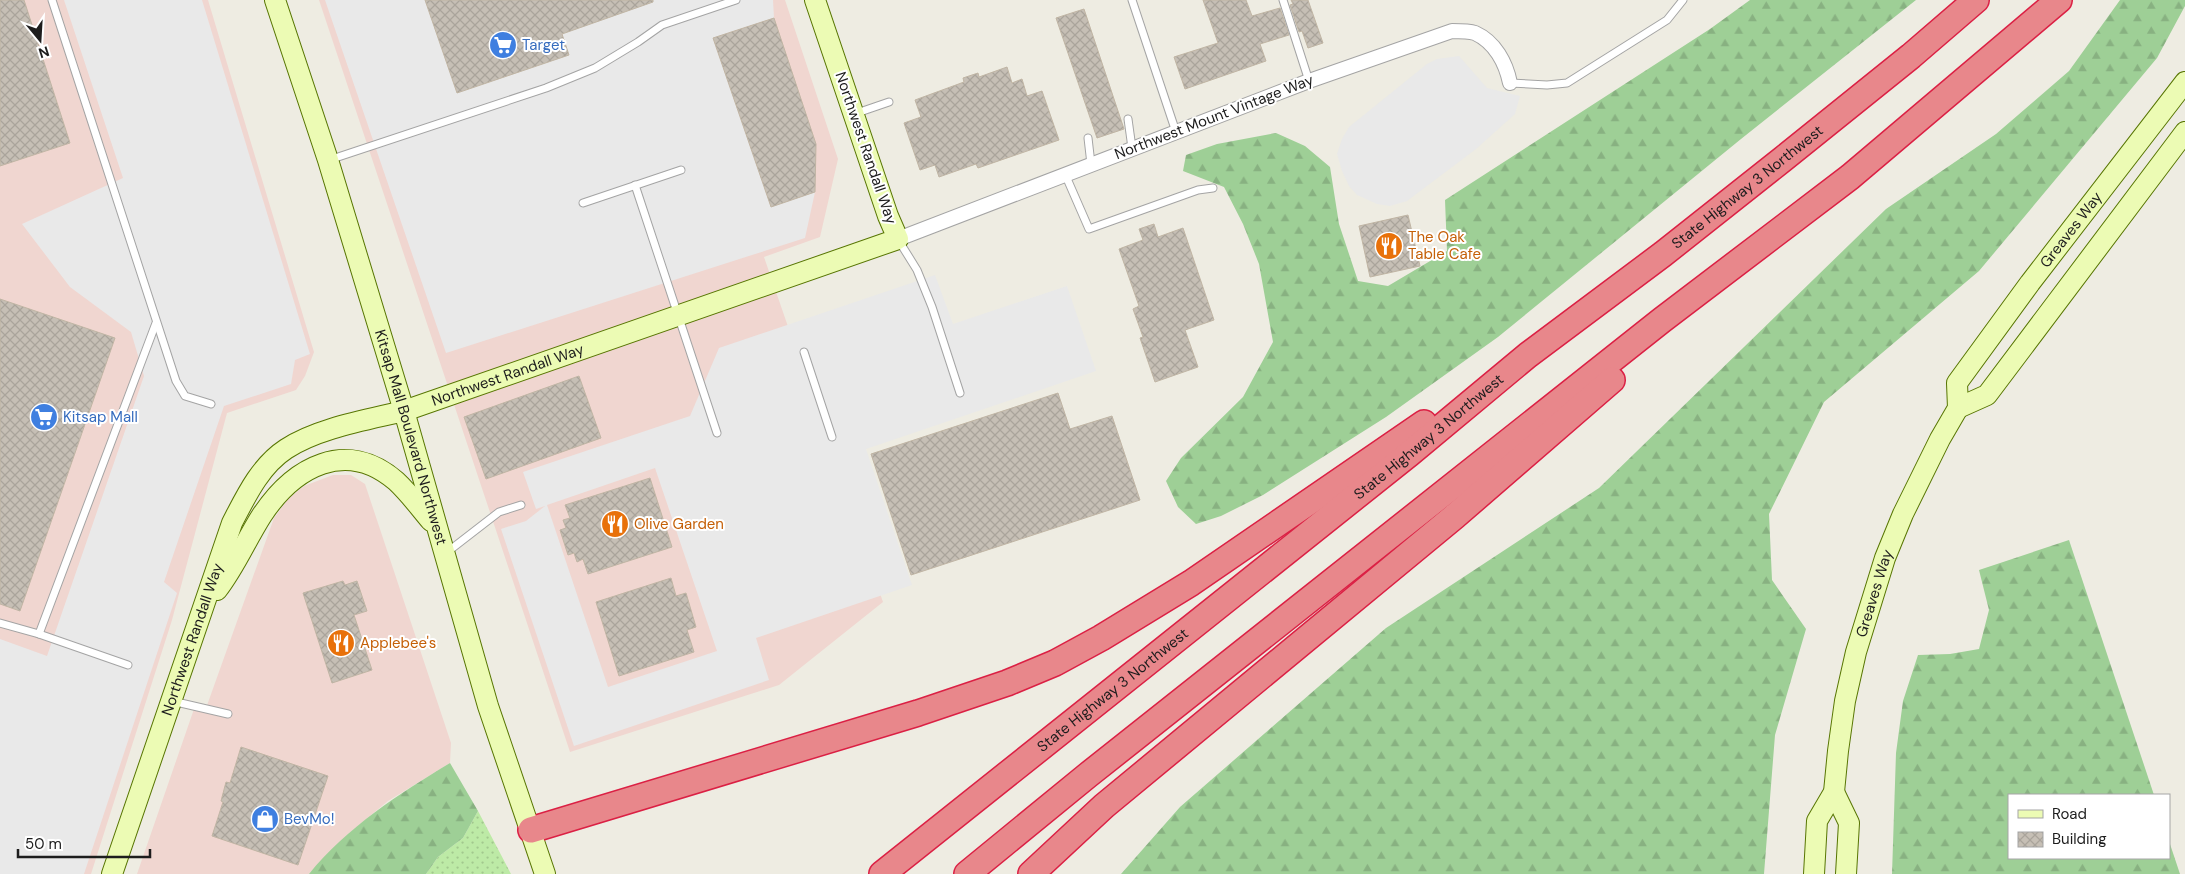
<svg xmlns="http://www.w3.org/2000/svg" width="2185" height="874" viewBox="0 0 2185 874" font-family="'DM Sans',sans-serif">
<defs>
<pattern id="grass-dots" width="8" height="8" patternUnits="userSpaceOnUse" patternTransform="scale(1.25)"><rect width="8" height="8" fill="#bdeaa6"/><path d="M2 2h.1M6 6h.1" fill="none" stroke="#a2c88e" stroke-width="1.8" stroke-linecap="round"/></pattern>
<pattern id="forest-firs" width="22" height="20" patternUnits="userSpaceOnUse" patternTransform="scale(1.25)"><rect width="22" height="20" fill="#9ecf96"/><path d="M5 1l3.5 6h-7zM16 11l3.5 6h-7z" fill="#88b181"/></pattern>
<pattern id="building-cross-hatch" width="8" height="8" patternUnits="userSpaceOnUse" patternTransform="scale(1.25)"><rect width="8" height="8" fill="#c6bfb5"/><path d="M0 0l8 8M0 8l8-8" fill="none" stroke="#aaa49b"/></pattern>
</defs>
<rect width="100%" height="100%" fill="#eeece2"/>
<g fill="#f0d6d0">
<path d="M0 0H208L314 352 305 376 296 390 227 413 172 620 91 874H0Z"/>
<path d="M319 0H785L838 159 820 237 764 257 883 602 779 685 570 752Z"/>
<path d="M333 475H351L365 484 451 743 450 763 388 801 347 835 309 874H137L194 709 205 711 274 518 288 499 304 486Z"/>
</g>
<path fill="url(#grass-dots)" d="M478 811 511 874H426L438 857 463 838Z"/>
<g fill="url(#forest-firs)">
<path d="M1750 0H1916L1741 139 1498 337 1386 417 1263 495 1221 516 1196 524 1178 507 1166 481 1181 458 1243 397 1273 342 1259 264 1243 224 1224 187 1183 171 1186 155 1217 144 1276 133 1305 146 1330 167 1339 224 1358 281 1388 286 1447 251 1445 200 1710 29Z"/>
<path d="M2120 0H2185V6L2157 58 1979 271 1824 402 1769 514 1772 580 1806 629 1775 735 1764 874H1121L1180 807 1386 628 1599 488 1886 209 1996 134 2069 71Z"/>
<path d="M2069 540 2154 795H2009V858H2169V841L2180 874H1892L1896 753 1903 701 1918 655 1950 654 1979 649 1989 610 1979 570Z"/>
<path d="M450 763 478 811 463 838 438 857 426 874H309C347 827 399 794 450 763Z"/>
</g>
<g fill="#e9e9e9" fill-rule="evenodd">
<path d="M64 0H202L310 354 295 360 291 384 224 406 164 582 177 593 84 874H0V639L47 656 144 376 131 332 70 287 22 224 123 178Z"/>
<path d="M325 0H773L774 18 713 38 771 207 815 192 805 238 446 353Z"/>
<path d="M1459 56 1487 88 1520 96 1515 114 1476 149 1407 201 1390 206 1377 204 1357 195 1349 186 1342 171 1337 154 1342 139 1349 127 1427 64 1437 59Z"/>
<path d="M935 275 953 324 1067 286 1096 371 866 449 912 585 756 638 769 680 574 746 501 529 526 521 545 506 536 509 523 472 690 416 719 348ZM655 468 717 651 608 687 547 505Z"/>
</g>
<g fill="url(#building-cross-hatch)" stroke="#c0b5a4">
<path d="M0 0H24L70 143 0 166Z"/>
<path d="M425 0H653V2L562 34 569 55 457 93Z"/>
<path d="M1203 0H1246L1252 16 1280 8 1289 35 1260 44 1266 61 1185 89 1174 57 1218 43Z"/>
<path d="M1291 0H1308L1323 43 1308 48 1302 31 1299 32 1290 5 1293 4Z"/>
<path d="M1084 9 1124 129 1097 138 1056 18Z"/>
<path d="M774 18 816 144 815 192 771 207 713 38Z"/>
<path d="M1007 67 1012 83 1022 79 1027 96 1042 91 1059 140 978 168 976 164 939 177 935 165 920 170 904 123 921 117 915 100 964 82 963 78 978 73 979 77Z"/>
<path d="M1408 215 1420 266 1370 277 1359 226Z"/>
<path d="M1154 224 1158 237 1183 228 1214 320 1185 330 1198 367 1155 382 1140 338 1143 337 1133 309 1139 306 1119 249 1143 240 1139 229Z"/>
<path d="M0 299 115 338 20 611 0 604Z"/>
<path d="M579 376 601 438 486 479 464 417Z"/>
<path d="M1058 393 1070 429 1112 416 1140 500 911 575 871 454Z"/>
<path d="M650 478 672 547 588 574 583 559 577 562 574 553 568 555 560 530 566 528 563 520 570 518 565 505Z"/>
<path d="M671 578 676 596 686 593 696 627 687 630 694 652 619 676 596 602Z"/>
<path d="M343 581 345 585 357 581 367 611 354 615 372 670 332 683 303 593Z"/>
<path d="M241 747 328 776 298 865 212 836 223 802 221 801 226 782 230 783Z"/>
</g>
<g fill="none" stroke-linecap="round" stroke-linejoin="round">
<g stroke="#a4a4a4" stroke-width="9">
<g id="lane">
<path d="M52 0 176 381 185 396 211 404"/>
<path d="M1132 0 1176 132"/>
<path d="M1283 0 1309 81"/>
<path d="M1510 83 1547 85 1567 83 1667 20 1683 0"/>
<path d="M854 114 889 102"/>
<path d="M1128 119 1132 148"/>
<path d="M1088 138 1091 164"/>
<path d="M329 160 546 88 595 68 638 42 662 25 736 0"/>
<path d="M1065 174 1089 229 1198 190 1213 188"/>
<path d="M635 185 717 433"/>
<path d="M583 203 681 170"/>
<path d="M899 241 917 270 932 307 960 393"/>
<path d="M804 352 832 437"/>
<path d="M446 553 499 512 521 505"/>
<path d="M0 623 39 634 156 323"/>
<path d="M39 634 128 665"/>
<path d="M172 701 228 714"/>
</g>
</g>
<g stroke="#a4a4a4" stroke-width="16">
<path id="street" d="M898 239 1309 81 1452 31C1459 31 1469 31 1475 33 1495 42 1506 63 1510 83"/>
</g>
<g stroke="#577502" stroke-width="22">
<g id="secondary">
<path id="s1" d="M275 0 328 160 404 411 488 706 545 874"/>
<path d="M1958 408 1987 395 2185 132"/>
<path d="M217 590C235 567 246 540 262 515 294 467 346 438 396 481 409 493 420 508 431 521"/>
<path d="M1834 792 1849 823 1846 874"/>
<path id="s2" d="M112 874 232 523C246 496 260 466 286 449 318 428 367 420 404 411L898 239 888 216 815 0"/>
<path id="s3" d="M1814 874 1817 821 1834 792 1838 751 1845 701 1856 652 1885 558 1903 514 1940 439 1958 408 1957 383 2030 283 2185 82"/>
</g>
</g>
<g stroke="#db2044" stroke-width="28">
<g id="highway">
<path d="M531 830 918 713 1007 683 1055 663 1101 638 1191 583 1424 423"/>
<path id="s4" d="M882 874 1409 454 1528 355 1663 254 1783 159 1911 56 1976 0"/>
<path d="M967 874 1088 775 1662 320 1850 177 2059 0"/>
<path d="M1031 874 1104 806 1455 516 1612 380"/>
</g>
</g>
<use href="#lane" stroke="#fff" stroke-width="7"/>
<use href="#street" stroke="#fff" stroke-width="14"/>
<use href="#secondary" stroke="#ecfbb4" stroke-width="20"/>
<use href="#highway" stroke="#e8878b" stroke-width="25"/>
</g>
<defs>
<g id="supermarket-disc" transform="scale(1.4375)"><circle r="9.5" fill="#3f7fe0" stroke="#fff"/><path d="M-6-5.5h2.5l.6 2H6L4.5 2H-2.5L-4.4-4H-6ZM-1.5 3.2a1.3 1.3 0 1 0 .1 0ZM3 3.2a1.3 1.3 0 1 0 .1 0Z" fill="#fff"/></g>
<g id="restaurant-disc" transform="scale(1.4375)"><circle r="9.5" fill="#e8710a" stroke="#fff"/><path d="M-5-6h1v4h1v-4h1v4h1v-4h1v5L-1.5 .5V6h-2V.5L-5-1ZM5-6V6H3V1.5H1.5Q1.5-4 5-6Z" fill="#fff"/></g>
<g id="shop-disc" transform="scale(1.4375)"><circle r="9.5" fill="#3f7fe0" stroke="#fff"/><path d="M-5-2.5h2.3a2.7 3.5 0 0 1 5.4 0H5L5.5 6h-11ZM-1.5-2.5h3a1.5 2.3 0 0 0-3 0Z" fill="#fff"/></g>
</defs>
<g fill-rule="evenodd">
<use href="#supermarket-disc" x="503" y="45"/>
<use href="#restaurant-disc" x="1389" y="246"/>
<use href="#supermarket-disc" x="44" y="417"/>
<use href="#restaurant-disc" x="615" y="524"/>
<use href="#restaurant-disc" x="341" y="643"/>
<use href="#shop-disc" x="265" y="819"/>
</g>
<g text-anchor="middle" stroke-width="4" stroke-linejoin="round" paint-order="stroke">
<g font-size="15" fill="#366cbe" stroke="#fff" text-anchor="start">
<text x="522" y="50">Target</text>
<text x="63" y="422">Kitsap Mall</text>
<text x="284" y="824">BevMo!</text>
</g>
<g font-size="15" fill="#1d1d1d" stroke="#fff">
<text transform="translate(1214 117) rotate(-21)" y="5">Northwest Mount Vintage Way</text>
<text transform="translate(866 148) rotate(71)" y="5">Northwest Randall Way</text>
<text dy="5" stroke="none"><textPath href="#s4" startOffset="1105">State Highway 3 Northwest</textPath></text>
<text dy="5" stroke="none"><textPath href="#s3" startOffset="710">Greaves Way</textPath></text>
<text dy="5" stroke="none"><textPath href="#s2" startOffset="698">Northwest Randall Way</textPath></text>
<text dy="5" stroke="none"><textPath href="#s1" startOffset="458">Kitsap Mall Boulevard Northwest</textPath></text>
<text dy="5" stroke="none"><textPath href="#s4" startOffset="700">State Highway 3 Northwest</textPath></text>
<text dy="5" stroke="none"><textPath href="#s3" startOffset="290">Greaves Way</textPath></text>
<text dy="5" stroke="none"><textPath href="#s2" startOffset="248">Northwest Randall Way</textPath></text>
<text dy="5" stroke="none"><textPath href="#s4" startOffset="295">State Highway 3 Northwest</textPath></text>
</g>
<g font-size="15" fill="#c56008" stroke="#fff" text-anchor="start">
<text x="1408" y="242">The Oak<tspan x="1408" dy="17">Table Cafe</tspan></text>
<text x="634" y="529">Olive Garden</text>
<text x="360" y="648">Applebee's</text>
</g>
</g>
<rect x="2008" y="794" width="162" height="65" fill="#ffffff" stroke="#a5a5a5"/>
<rect x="2018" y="810" width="25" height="8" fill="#ecfbb4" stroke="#a5a5a5"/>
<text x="2052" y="819" font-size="15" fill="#1d1d1d">Road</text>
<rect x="2018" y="832" width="25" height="15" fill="url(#building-cross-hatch)" stroke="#a5a5a5"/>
<text x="2052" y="844" font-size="15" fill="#1d1d1d">Building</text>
<g transform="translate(40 40) rotate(162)" stroke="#ffffff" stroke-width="4" paint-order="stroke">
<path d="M0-4L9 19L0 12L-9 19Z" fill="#1d1d1d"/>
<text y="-8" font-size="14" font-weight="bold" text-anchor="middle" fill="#1d1d1d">N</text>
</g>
<path d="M18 849v8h132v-8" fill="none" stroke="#1d1d1d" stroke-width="2.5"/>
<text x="25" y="849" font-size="15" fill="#1d1d1d" stroke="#ffffff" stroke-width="4" paint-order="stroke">50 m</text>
</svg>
